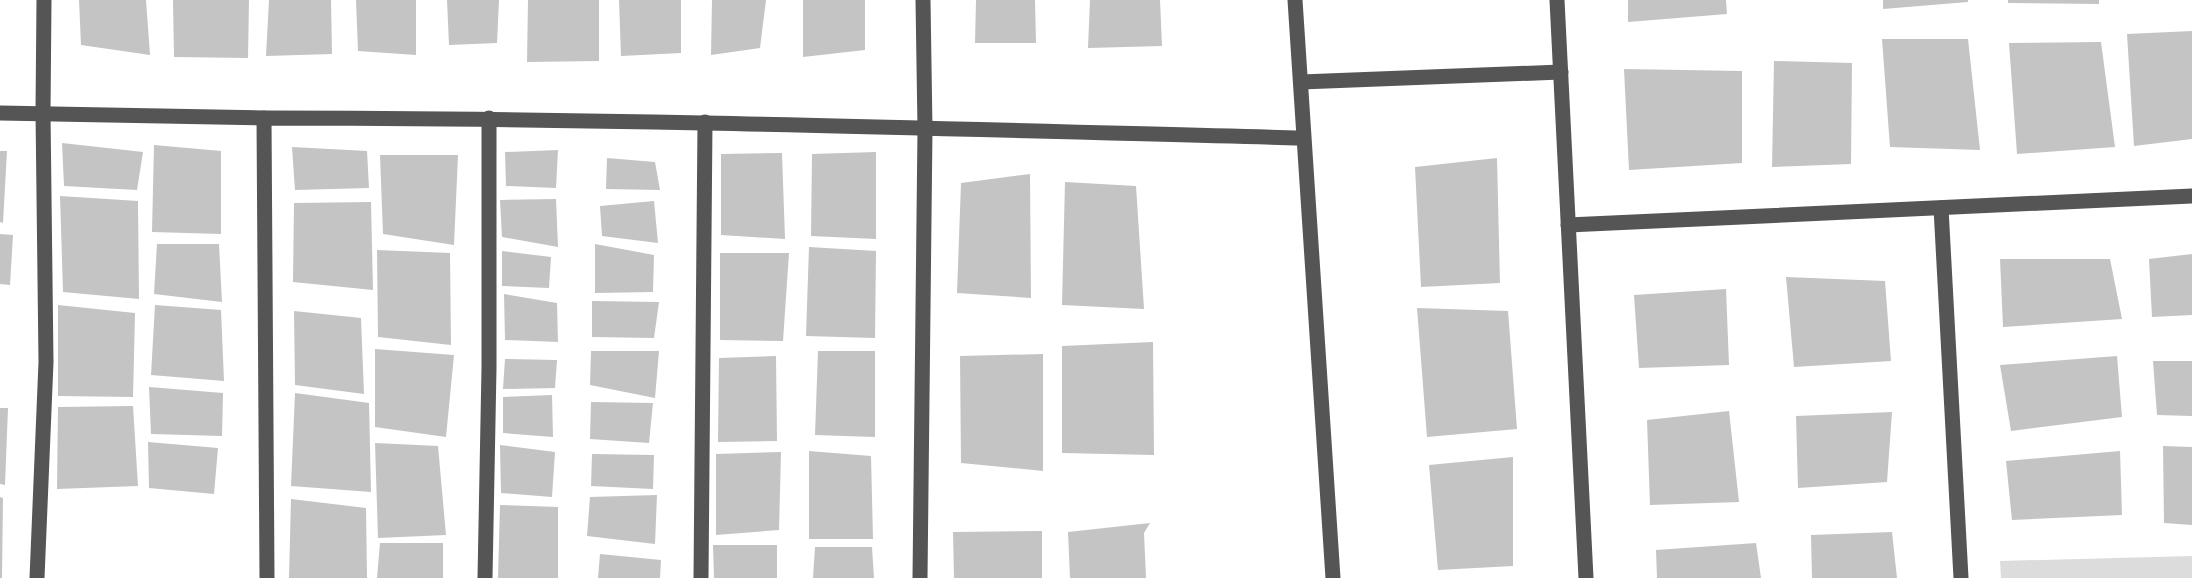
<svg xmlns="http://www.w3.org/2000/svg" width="2192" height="578" viewBox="0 0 2192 578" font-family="'PT Sans',sans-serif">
<rect width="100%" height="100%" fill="#fff"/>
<path fill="#dcdcdc" d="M2192 556V578H2001L2000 561Z"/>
<g fill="#c4c4c4">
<path d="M79 0H146L150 55 81 45Z"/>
<path d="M173 0H249L248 58 174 57Z"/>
<path d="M269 0H331L332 54 266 56Z"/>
<path d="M356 0H416V55L358 51Z"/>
<path d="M447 0H499L497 43 449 45Z"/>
<path d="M528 0H599V61L527 62Z"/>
<path d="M619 0H681V53L621 56Z"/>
<path d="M712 0H766L760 48 711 55Z"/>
<path d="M803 0H865V50L803 57Z"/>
<path d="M976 0H1035L1036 43H975Z"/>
<path d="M1090 0H1160L1162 46 1088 48Z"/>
<path d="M1628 0H1726L1727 14 1628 22Z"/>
<path d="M1883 0H1968V2L1883 9Z"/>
<path d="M2008 0H2099V4L2008 3Z"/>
<path d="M2192 31V139L2134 146 2127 34Z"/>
<path d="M1882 39H1968L1980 150 1890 147Z"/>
<path d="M2101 42 2115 147 2017 154 2009 43Z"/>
<path d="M1774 61 1852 63 1851 164 1772 167Z"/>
<path d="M1624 69 1742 71V163L1629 170Z"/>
<path d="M62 143 143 152 137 190 64 186Z"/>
<path d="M154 145 221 151V234L152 232Z"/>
<path d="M292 147 367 151 369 188 295 190Z"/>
<path d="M558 150 556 188 506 186 505 152Z"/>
<path d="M0 151H7L3 223 0 222Z"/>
<path d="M876 152V239L811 236 812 154Z"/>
<path d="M782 153 785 239 721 235V154Z"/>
<path d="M380 155H458L454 245 383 234Z"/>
<path d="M607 158 655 162 660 190 606 189Z"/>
<path d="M1497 158 1500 283 1421 287 1415 167Z"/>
<path d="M1030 174 1031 298 957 293 961 183Z"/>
<path d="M1065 182 1136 186 1144 309 1062 305Z"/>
<path d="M60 196 138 201 139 299 63 292Z"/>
<path d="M556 199 558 247 502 237 500 200Z"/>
<path d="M654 201 658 243 602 236 600 206Z"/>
<path d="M371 202 373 290 293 282 294 203Z"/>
<path d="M0 234 13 235 10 285 0 284Z"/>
<path d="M157 244H219L222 302 154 294Z"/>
<path d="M595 244 654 255 653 292 595 293Z"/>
<path d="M809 247 876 251 875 338 806 336Z"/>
<path d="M377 250 450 253 451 345 378 337Z"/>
<path d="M502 251 551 257 549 288 502 286Z"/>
<path d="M720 253H789L783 341 720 340Z"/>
<path d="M2192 254V315L2152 317 2149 259Z"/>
<path d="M2000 259H2110L2122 319 2003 327Z"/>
<path d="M1786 277 1885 281 1891 361 1794 367Z"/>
<path d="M1726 289 1729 365 1639 368 1634 295Z"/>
<path d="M504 294 557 303 558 342 505 340Z"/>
<path d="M592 301 659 302 654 338 592 337Z"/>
<path d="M58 305 135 313 133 397 58 396Z"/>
<path d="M155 305 221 310 224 381 151 375Z"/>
<path d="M1417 308 1508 311 1517 429 1427 437Z"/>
<path d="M294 311 361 318 364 394 295 385Z"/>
<path d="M1153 342 1154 455 1062 453V346Z"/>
<path d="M375 349 454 355 446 437 375 427Z"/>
<path d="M591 351H659L655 398 590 385Z"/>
<path d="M818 351H875V437L815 435Z"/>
<path d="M1043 354V471L961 463 960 356Z"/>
<path d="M776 356 777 441 718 442 719 358Z"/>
<path d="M2117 356 2122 417 2011 431 2000 365Z"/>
<path d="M505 359 557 360 555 388 503 389Z"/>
<path d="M2153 361H2192V416L2157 415Z"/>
<path d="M149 387 223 393 222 436 151 434Z"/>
<path d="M295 393 369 403 371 492 291 486Z"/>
<path d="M552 395 553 437 503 433V397Z"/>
<path d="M591 402 653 403 649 443 590 439Z"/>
<path d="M133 406 138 486 57 489 58 407Z"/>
<path d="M0 408H8L5 485 0 484Z"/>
<path d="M1729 411 1739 502 1650 505 1647 420Z"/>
<path d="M1892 412 1887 482 1798 488 1796 416Z"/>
<path d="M148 442 218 448 214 494 149 488Z"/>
<path d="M375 443 438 446 446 535 378 538Z"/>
<path d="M500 445 555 452 552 497 501 493Z"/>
<path d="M2163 446 2192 447V525L2164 523Z"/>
<path d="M809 451 871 456 873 539H809Z"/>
<path d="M2120 451 2122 515 2012 520 2006 461Z"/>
<path d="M781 452 779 530 716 535V454Z"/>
<path d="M592 454 654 455 653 489 591 486Z"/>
<path d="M1513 457V566L1438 570 1429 465Z"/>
<path d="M657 495 655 544 587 536 590 497Z"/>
<path d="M0 497 3 498 2 578H0Z"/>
<path d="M291 499 366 508 367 578H289Z"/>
<path d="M500 505 558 507V578H498Z"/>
<path d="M1150 523 1144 533 1146 578H1070L1068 532Z"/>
<path d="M1042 531V578H954L953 532Z"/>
<path d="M1892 532 1897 578H1812L1811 535Z"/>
<path d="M380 543H443V578H377Z"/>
<path d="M1756 543 1761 578H1657L1656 550Z"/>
<path d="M713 545H777V578H714Z"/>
<path d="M815 547H872L874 578H813Z"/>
<path d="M600 554 661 560 660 578H598Z"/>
</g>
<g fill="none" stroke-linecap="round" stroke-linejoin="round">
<g stroke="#555" stroke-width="15">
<path d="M1295 0 1333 578"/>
<path d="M1557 0 1586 578"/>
<path d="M1301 82 1561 72"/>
<path d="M0 113 264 118"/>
<path d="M1941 208 1961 578"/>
<path d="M1568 225 2192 196"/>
<path d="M37 578 46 362 43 112 44 0"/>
<path d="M267 578 264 118C611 118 957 129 1303 138"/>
<path d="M485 578 489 368V118"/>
<path d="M701 578 705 122"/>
<path d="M920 578 925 129 923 0"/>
</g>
</g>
</svg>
